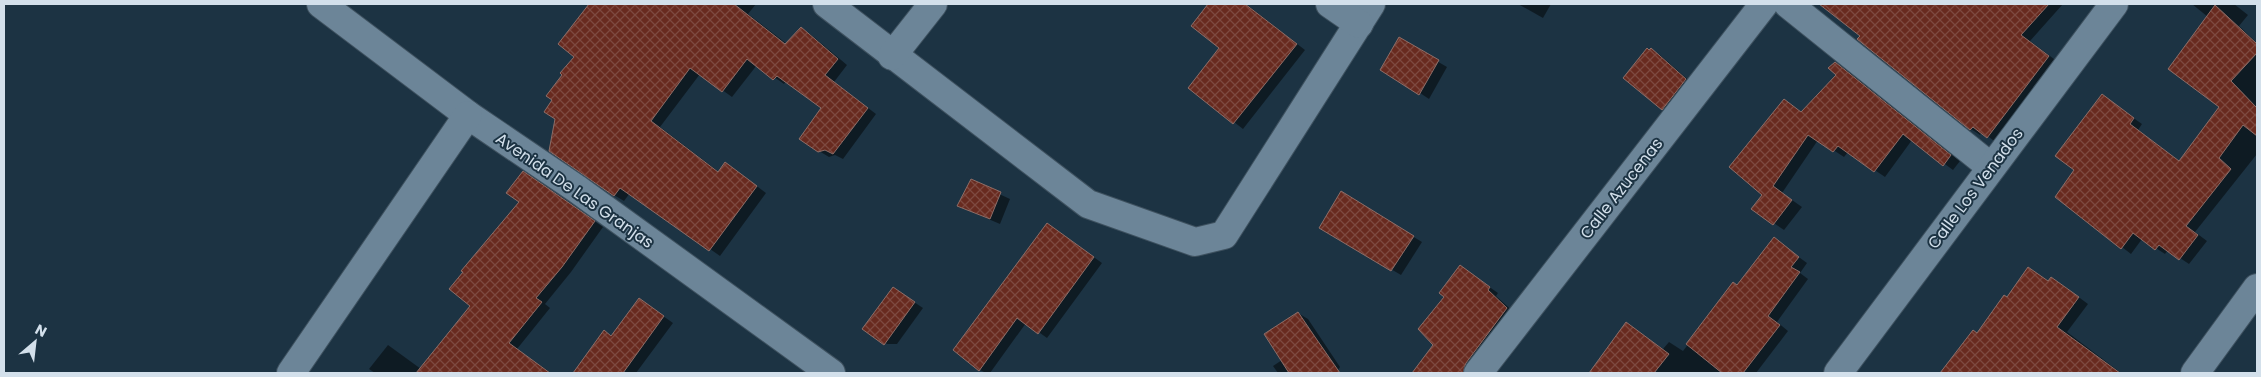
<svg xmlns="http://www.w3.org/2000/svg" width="2261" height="377" viewBox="0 0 2261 377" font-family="Poppins,sans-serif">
<defs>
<pattern id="building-cross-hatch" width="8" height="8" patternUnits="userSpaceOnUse" patternTransform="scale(1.25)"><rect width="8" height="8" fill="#682a1f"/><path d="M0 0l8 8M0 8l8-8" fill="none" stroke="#7d4940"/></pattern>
</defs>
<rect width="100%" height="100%" fill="#1c3343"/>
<g fill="#0007">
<path d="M591 4H756L748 14 787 44 801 28 810 34 847 65 834 82 876 114 843 159 835 155 829 157 819 151 823 108 786 81 784 84 757 65 732 97 700 74 660 127 719 172 726 163 766 193 720 256 630 193 624 201 614 195 556 119 554 100 576 57 560 44Z"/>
<path d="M1210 4H1246L1305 50 1243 129 1190 88 1221 48 1193 26Z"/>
<path d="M1518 4H1551L1543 18Z"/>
<path d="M1828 4H2063L2030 41 2058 62 1997 143 1982 132 1980 135 1971 129 1862 36 1825 7Z"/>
<path d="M2192 4H2234L2248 15 2239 26 2257 43V154L2195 232 2207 241 2189 264 2168 250 2165 254 2142 239 2131 254 2057 197 2076 169 2102 96 2142 124 2138 130 2180 162 2221 107 2208 17Z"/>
<path d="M1399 39 1447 67 1429 99 1420 93Z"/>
<path d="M1651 50 1660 55 1694 85 1672 115 1625 78Z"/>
<path d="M1835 63 1845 69 1960 161 1953 170 1912 140 1885 177 1848 152 1844 157 1818 140 1782 193 1802 207 1784 230 1753 209 1764 195 1784 101 1802 112 1837 75Z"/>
<path d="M533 178 603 227 571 272 545 304 550 308 517 349 551 373H375L369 369 388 345 421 369 472 306Z"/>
<path d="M971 181 1010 199 1000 224 958 206Z"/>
<path d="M1350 198 1422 242 1401 275 1321 228Z"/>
<path d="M1056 230 1102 263 1047 338 1026 323 990 373H986L980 370Z"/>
<path d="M1774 239 1807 263 1800 273 1808 279 1777 322 1788 331 1756 373H1591L1627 324 1663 349 1669 342 1683 351 1734 284 1737 286Z"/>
<path d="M1461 267 1498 293 1496 296 1516 314 1474 373H1427L1419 367 1435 345 1446 297Z"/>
<path d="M2029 269 2049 282 2061 284 2088 304 2067 332 2121 373H1942L1974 332 1978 334 2008 298Z"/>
<path d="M902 294 923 308 897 344H887L878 339Z"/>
<path d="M639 299 673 323 636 373H575L604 332 612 336Z"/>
<path d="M1298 313 1308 319 1340 367 1336 373H1278L1273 366 1282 360Z"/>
</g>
<g fill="url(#building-cross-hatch)" stroke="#8d6d67">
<path d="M589 4H734L785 44 801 27 838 59 825 75 868 108 833 154 825 150 818 152 799 139 821 108 777 76 773 80 747 59 722 92 690 68 651 121 718 172 725 162 757 186 709 251 620 188 614 196 549 151 555 119 544 112 552 100 546 96 562 75 560 73 574 57 558 44Z"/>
<path d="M1208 4H1245L1297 44 1233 124 1188 88 1219 48 1191 26Z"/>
<path d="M1819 4H2049L2021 35 2049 56 1987 138 1973 127 1970 130 1857 39 1860 36Z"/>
<path d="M2215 5 2257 44V53L2231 81 2257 108V136L2243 125 2219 158 2231 169 2186 226 2198 235 2179 260 2159 245 2155 250 2133 233 2121 249 2055 197 2074 170 2055 156 2102 94 2134 118 2130 124 2179 161 2219 107 2168 69Z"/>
<path d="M1399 37 1439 60 1419 95 1380 70Z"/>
<path d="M1647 48 1649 50 1651 48 1686 79 1662 110 1623 78Z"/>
<path d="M1835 62 1951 155 1943 166 1903 134 1874 172 1838 146 1833 152 1808 135 1773 186 1792 200 1773 225 1751 209 1762 195 1729 167 1784 99 1801 112 1836 75 1828 68Z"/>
<path d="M523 171 595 221 562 267 536 298 542 302 509 343 550 373H416L470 306 449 289 463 272 461 271 519 202 506 193Z"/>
<path d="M971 179 1001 192 990 219 957 206Z"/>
<path d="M1341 191 1414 236 1391 271 1319 228Z"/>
<path d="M1047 223 1094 257 1038 334 1017 318 979 371 953 350Z"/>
<path d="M1774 237 1799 257 1791 267 1800 272 1768 316 1780 325 1743 373H1722L1686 344 1733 282 1737 285Z"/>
<path d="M1460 265 1490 287 1488 290 1507 308 1466 363 1463 373H1412L1433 345 1418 329 1444 297 1439 293Z"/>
<path d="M2028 267 2048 281 2051 277 2079 297 2057 327 2120 373H1940L1973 330 1977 333 2004 295 2007 297Z"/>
<path d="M893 287 915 302 884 345 862 329Z"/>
<path d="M639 298 664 316 623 373H573L604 330 611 336Z"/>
<path d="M1298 312 1315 337 1340 373H1289L1264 334Z"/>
<path d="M1626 322 1669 354 1654 373H1589Z"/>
</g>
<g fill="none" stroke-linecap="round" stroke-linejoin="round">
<g stroke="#3e515f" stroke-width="30">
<g id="minor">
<path d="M321 4 468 115 577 189 831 373"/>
<path d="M827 4 1088 204 1195 242 1224 235 1371 4"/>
<path d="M1330 4 1359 24"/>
<path d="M1788 4 1991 167"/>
<path d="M892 56 933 4"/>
<path d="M291 373 468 115"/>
<path d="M1478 373 1764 4"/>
<path d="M1838 373 2114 4"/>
<path d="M2195 373 2257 288"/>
</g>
</g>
<use href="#minor" stroke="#6c8598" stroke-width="28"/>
</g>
<g text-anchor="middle" stroke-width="4" stroke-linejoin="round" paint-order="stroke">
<g font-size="16" fill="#d3e0eb" stroke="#1c3343">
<text transform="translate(1621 188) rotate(-52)" y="6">Calle Azucenas</text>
<text transform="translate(1975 188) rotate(-53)" y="6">Calle Los Venados</text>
<text transform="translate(575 190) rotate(35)" y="6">Avenida De Las Granjas</text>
</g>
</g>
<rect width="2261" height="377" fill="none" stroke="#d3e0eb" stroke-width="10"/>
<g transform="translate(35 342) rotate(28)" stroke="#1c3343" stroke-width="4" paint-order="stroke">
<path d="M0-4L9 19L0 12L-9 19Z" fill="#d3e0eb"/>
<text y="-8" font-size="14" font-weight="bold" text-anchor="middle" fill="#d3e0eb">N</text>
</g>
</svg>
